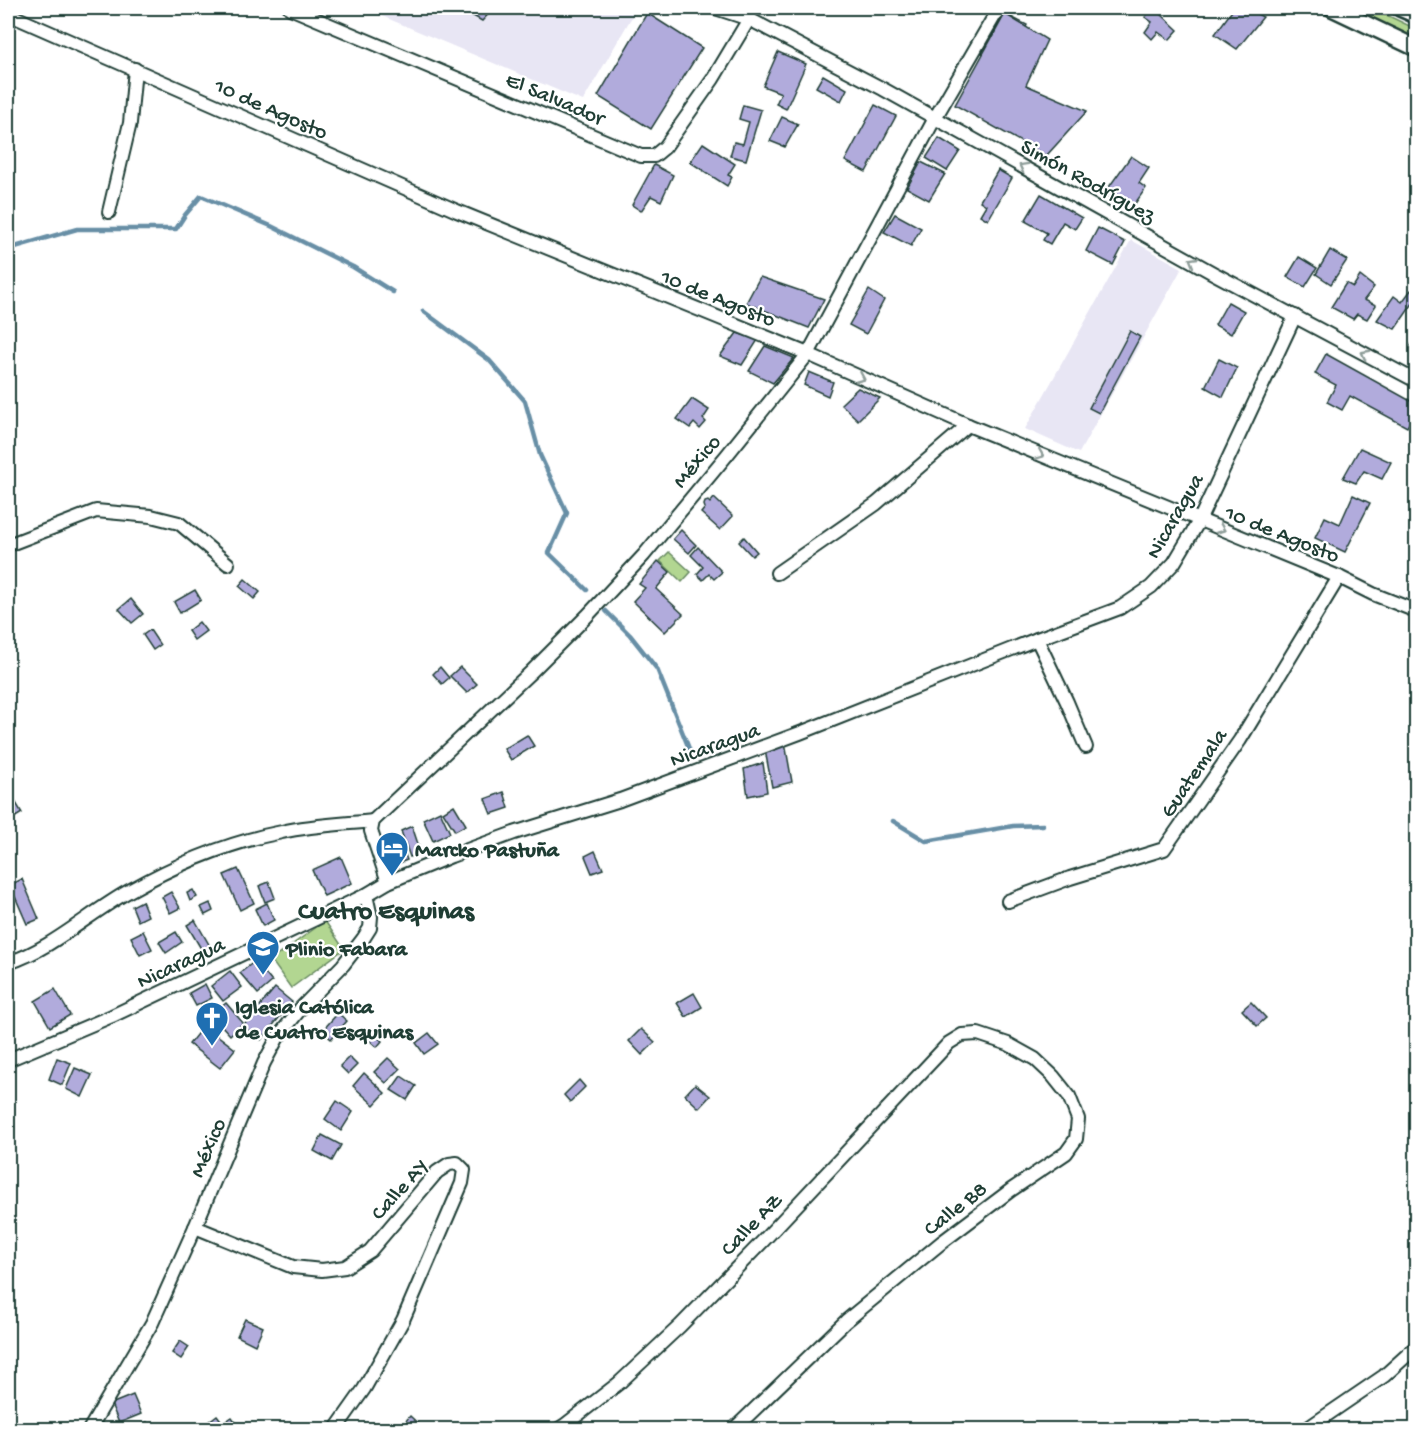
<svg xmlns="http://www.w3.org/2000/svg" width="1424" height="1437" viewBox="0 0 1424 1437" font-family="'Gochi Hand',sans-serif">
<rect width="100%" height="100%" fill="#fff"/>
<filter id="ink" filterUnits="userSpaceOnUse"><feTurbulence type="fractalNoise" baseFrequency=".0167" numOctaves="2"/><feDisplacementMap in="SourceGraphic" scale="12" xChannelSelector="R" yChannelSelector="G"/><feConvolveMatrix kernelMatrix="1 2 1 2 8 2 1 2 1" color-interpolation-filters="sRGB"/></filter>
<g filter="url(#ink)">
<g fill="#e8e6f4">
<path d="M363 8H637L583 101Z"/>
<path d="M1131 240 1182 268 1079 453 1025 429Z"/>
</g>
<g fill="#b2d691" stroke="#688a62" stroke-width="1.5">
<path d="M1350 8H1372L1416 29V39Z"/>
<path d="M669 552 691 572 682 582 660 561Z"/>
<path d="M325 921 344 949 291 988 271 960Z"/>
</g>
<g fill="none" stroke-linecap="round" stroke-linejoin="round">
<g stroke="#678fa6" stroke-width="4.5">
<path d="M8 249 77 229H176L185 215 201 196 271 226 353 267 393 292"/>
<path d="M423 311 489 360 525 401 540 455 567 513 549 553 587 590"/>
<path d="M606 611 630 635 657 669 690 751"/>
<path d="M893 821 926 841 1013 826 1043 825"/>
</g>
</g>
<g fill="#b1abdc" stroke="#1f3d34" stroke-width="1.5">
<path d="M459 8H494L482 21Z"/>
<path d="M1073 8H1088L1084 13Z"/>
<path d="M1153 8H1164L1160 13 1178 30 1169 40 1158 32 1152 39 1145 32 1152 22 1145 17Z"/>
<path d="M1234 8H1246L1263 17 1237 49 1215 34Z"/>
<path d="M647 13 702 48 651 129 598 96Z"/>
<path d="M1005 14 1027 25 1007 66 982 53Z"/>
<path d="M1005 14 1047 40 1026 85 1087 111 1046 156 955 105Z"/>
<path d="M778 52 806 64 786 109 776 104 781 93 763 86Z"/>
<path d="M823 75 847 89 841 101 816 87Z"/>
<path d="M743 105 761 110 746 160 730 156 734 142 743 144 749 122 739 119Z"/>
<path d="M875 105 896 116 866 172 845 161Z"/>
<path d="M782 117 798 124 785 147 770 141Z"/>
<path d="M939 138 960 151 947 171 926 158Z"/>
<path d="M703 143 735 164 728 175 732 177 727 186 690 162Z"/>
<path d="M1131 156 1149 168 1139 183 1146 188 1129 212 1104 194Z"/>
<path d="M921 162 945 174 929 200 907 188Z"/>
<path d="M654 165 673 175 661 201 651 196 641 211 632 205Z"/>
<path d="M998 170 1012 178 988 220 980 215 986 205 980 201Z"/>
<path d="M1041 194 1082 218 1075 229 1063 222 1050 244 1043 240 1047 233 1025 221Z"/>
<path d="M895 214 921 228 911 246 884 232Z"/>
<path d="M1098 228 1125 242 1113 265 1086 251Z"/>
<path d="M1330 250 1347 260 1331 284 1316 274Z"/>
<path d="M1299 257 1317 268 1305 287 1287 277Z"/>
<path d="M1360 276 1374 287 1364 300 1376 305 1367 319 1357 314 1353 319 1331 307 1346 283 1353 287Z"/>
<path d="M760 277 824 299 809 328 746 303Z"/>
<path d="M869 290 884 300 866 334 849 325Z"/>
<path d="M1411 290 1416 294V299L1395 329 1377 320 1394 296 1402 302Z"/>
<path d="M1228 302 1244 311 1231 334 1215 325Z"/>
<path d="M1130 331 1140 337 1099 413 1089 408Z"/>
<path d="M737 333 758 340 742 365 720 356Z"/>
<path d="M1416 336V350L1411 346Z"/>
<path d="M765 346 794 358 773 383 749 371Z"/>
<path d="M1326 354 1416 404V410L1407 427 1350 396 1342 410 1327 402 1336 385 1315 374Z"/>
<path d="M1219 359 1237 368 1223 397 1205 387Z"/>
<path d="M809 372 833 382 828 396 804 385Z"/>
<path d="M858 388 880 398 858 420 841 404Z"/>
<path d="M692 399 709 410 703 419 706 422 700 429 694 423 690 428 677 419Z"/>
<path d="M1360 448 1391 462 1382 479 1364 471 1356 483 1343 478Z"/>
<path d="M1353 495 1370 503 1345 552 1315 538 1325 517 1340 524Z"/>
<path d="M714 498 733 516 720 530 701 513 705 508 704 505 705 502 708 501 710 503Z"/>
<path d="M681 530 696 545 689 553 673 539Z"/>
<path d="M744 537 757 552 752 556 739 542Z"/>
<path d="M698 547 722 572 714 579 709 574 703 580 697 574 703 567 691 555Z"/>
<path d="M658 561 670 572 656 589 683 614 665 632 633 601 645 588 639 584Z"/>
<path d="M245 579 260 592 254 599 239 586Z"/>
<path d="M195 590 201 600 180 613 174 602Z"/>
<path d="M131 599 143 614 132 623 119 609Z"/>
<path d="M199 622 206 631 194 640 188 631Z"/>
<path d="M150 630 160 645 153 650 143 635Z"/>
<path d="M440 667 449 678 442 684 433 674Z"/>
<path d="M460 667 477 684 467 693 450 676Z"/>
<path d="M527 735 534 746 511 760 504 749Z"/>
<path d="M785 743 792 782 772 787 765 750Z"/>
<path d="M763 763 767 792 748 796 744 769Z"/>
<path d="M504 792 509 808 491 814 485 799Z"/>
<path d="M13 798 22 813 14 818 8 808V801Z"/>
<path d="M454 805 466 825 455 831 443 812Z"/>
<path d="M440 811 450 833 433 841 423 819Z"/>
<path d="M412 826 421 853 410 857 401 831Z"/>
<path d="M400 841 407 860 394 865 386 846Z"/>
<path d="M595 851 603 869 592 873 585 856Z"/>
<path d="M341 857 352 883 324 896 312 870Z"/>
<path d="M238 869 254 903 240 910 224 875Z"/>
<path d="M22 879 39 919 27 924 10 885Z"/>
<path d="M269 882 275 898 265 902 259 886Z"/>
<path d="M193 890 197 897 190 901 187 893Z"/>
<path d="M171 892 180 908 170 913 162 897Z"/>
<path d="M142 901 148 916 138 921 132 906Z"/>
<path d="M210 903 213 911 205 915 201 907Z"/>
<path d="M267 903 274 920 263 926 255 909Z"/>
<path d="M195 920 211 948 203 952 187 925Z"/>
<path d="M143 931 152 949 140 955 131 937Z"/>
<path d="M176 932 182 942 166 953 159 942Z"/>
<path d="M255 961 272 982 258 994 240 973Z"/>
<path d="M230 971 242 987 223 1001 211 986Z"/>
<path d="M205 984 212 998 196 1006 189 993Z"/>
<path d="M275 988 292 1002 261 1040 243 1026Z"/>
<path d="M55 989 70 1015 50 1027 35 1001Z"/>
<path d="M694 993 702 1007 686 1017 677 1003Z"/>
<path d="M1251 1002 1266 1018 1257 1026 1242 1010Z"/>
<path d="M226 1003 243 1023 230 1035 212 1015Z"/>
<path d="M338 1013 347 1021 331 1039 322 1031Z"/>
<path d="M204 1025 235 1049 220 1068 189 1044Z"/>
<path d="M368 1029 382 1041 377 1047 363 1035Z"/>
<path d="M641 1029 655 1042 642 1055 629 1041Z"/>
<path d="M429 1033 438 1044 424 1054 416 1043Z"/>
<path d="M349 1057 357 1065 348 1074 340 1066Z"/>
<path d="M57 1058 71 1063 62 1085 49 1079Z"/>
<path d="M388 1058 400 1069 386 1083 374 1072Z"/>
<path d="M75 1068 92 1075 82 1097 66 1089Z"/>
<path d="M364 1073 385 1093 374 1105 353 1086Z"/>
<path d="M401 1076 416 1086 407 1100 391 1090Z"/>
<path d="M579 1080 585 1087 570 1102 564 1095Z"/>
<path d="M695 1084 710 1096 699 1108 685 1095Z"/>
<path d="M337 1101 353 1112 341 1131 325 1119Z"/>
<path d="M322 1135 341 1145 332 1161 314 1151Z"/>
<path d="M245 1319 263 1327 255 1345 237 1336Z"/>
<path d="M180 1341 189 1347 181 1359 172 1353Z"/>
<path d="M133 1395 141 1414 119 1423 111 1404Z"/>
<path d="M217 1415 223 1423 232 1417 239 1427 236 1430H214L208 1422Z"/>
<path d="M410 1416 425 1430H398Z"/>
<path d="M147 1422 151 1430H133V1428Z"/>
</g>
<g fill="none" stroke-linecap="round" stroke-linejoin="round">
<g stroke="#1f3d34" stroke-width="16">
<g id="minor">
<path d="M290 8 641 156H654L665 147 713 79 749 19"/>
<path d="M715 8 749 19 883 89 1213 273 1416 381"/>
<path d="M8 14 457 211 808 354 968 425 1339 577 1373 594 1416 611"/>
<path d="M109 212 130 123 135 69"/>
<path d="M8 545 96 511 151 516 179 523 228 564"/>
<path d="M777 573 876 504 968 425"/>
<path d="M1037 639 1067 702 1086 747"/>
<path d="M388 882 371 831 373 821 531 672 587 616 644 555 727 455 808 354 935 118 999 8"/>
<path d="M1008 901 1070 878 1164 849 1240 740 1339 577"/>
<path d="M8 963C53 948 88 914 129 891 175 865 230 842 282 832 312 825 343 824 373 821"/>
<path d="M8 1060 112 1016 366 895 388 882 451 856 514 833 620 800 800 733 1037 639 1120 608 1151 587 1174 563 1199 521 1295 316"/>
<path d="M195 1227 293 1267 322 1270 345 1267 370 1251 437 1172 449 1164 457 1163 464 1170 462 1183 403 1320 364 1389 335 1430"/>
<path d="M89 1430 152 1323 195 1227 264 1063 278 1037 301 1008 343 965 363 939 370 928 371 917 366 895"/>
<path d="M557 1430 565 1425 619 1383 680 1326 763 1241 949 1043 962 1035 978 1034 1008 1044 1035 1059 1053 1076 1069 1096 1078 1119 1076 1139 1066 1153 1011 1190 942 1242 846 1321 733 1430"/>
<path d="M1305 1430 1384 1376 1416 1347"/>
</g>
</g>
<g stroke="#1f3d34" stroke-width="20">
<g id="tertiary">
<path d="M1332 8 1416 48"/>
<path d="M1400 8 1416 15"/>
</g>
</g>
<use href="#minor" stroke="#fff" stroke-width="12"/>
<use href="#tertiary" stroke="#fff" stroke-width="15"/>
</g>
<defs><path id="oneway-chevron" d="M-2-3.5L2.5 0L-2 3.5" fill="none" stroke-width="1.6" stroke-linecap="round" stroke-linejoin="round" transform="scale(1.5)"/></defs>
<g stroke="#8f9e9a">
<use href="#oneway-chevron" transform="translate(1023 167) rotate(-151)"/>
<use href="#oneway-chevron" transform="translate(1193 261) rotate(-150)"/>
<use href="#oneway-chevron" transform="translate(1365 354) rotate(-152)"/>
<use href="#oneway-chevron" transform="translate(861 378) rotate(24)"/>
<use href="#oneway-chevron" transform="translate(1040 455) rotate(22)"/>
<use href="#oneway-chevron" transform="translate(1221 529) rotate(22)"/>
</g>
</g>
<defs>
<g id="hotel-pin" transform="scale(1.725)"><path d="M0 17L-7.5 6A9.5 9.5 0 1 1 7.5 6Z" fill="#1f6fb2" stroke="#fff"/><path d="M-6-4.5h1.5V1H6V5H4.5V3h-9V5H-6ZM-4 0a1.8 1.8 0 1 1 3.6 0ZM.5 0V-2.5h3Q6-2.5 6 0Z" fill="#fff"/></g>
<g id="school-pin" transform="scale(1.725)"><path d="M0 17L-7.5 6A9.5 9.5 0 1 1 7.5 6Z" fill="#1f6fb2" stroke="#fff"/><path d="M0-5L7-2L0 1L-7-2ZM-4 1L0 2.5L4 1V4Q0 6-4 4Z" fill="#fff"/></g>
<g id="church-pin" transform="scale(1.725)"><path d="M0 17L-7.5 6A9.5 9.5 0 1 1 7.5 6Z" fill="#1f6fb2" stroke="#fff"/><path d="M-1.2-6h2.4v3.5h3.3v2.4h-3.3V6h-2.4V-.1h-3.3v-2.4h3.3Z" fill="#fff"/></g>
</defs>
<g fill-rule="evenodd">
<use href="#hotel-pin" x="392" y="848"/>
<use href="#school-pin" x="263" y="947"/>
<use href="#church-pin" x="212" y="1018"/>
</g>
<g text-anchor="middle" stroke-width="4.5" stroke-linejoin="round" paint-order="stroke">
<g font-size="22" fill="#1f3d34" stroke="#fff">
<text transform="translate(556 97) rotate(23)" y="8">El Salvador</text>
<text transform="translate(272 107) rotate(24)" y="8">10 de Agosto</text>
<text transform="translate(1089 179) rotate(29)" y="8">Simón Rodríguez</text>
<text transform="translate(719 296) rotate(22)" y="8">10 de Agosto</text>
<text transform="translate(695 460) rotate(-50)" y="8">México</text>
<text transform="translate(1173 515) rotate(-60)" y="8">Nicaragua</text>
<text transform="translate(1283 532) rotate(22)" y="8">10 de Agosto</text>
<text transform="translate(714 743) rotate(-20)" y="8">Nicaragua</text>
<text transform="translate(1192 772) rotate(-56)" y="8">Guatemala</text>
<text transform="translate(180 961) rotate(-25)" y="8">Nicaragua</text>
<text transform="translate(206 1147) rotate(-67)" y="8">México</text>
<text transform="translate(398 1188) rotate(-48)" y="8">Calle AY</text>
<text transform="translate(954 1207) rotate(-38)" y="8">Calle B8</text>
<text transform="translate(750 1223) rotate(-46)" y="8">Calle AZ</text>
</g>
<g font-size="22" font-weight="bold" fill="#1f3d34" stroke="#fff" text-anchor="start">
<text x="415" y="856">Marcko Pastuña</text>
<text x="286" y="955">Plinio Fabara</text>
<text x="235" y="1013">Iglesia Católica<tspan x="235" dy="25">de Cuatro Esquinas</tspan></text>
</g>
<g font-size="26" font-weight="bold" fill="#1f3d34" stroke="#fff">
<text x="386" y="918">Cuatro Esquinas</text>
</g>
</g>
<rect width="1424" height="1437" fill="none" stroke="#fff" stroke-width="30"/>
<rect x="15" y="15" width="1394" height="1407" fill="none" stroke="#1f3d34" stroke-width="2" filter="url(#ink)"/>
</svg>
